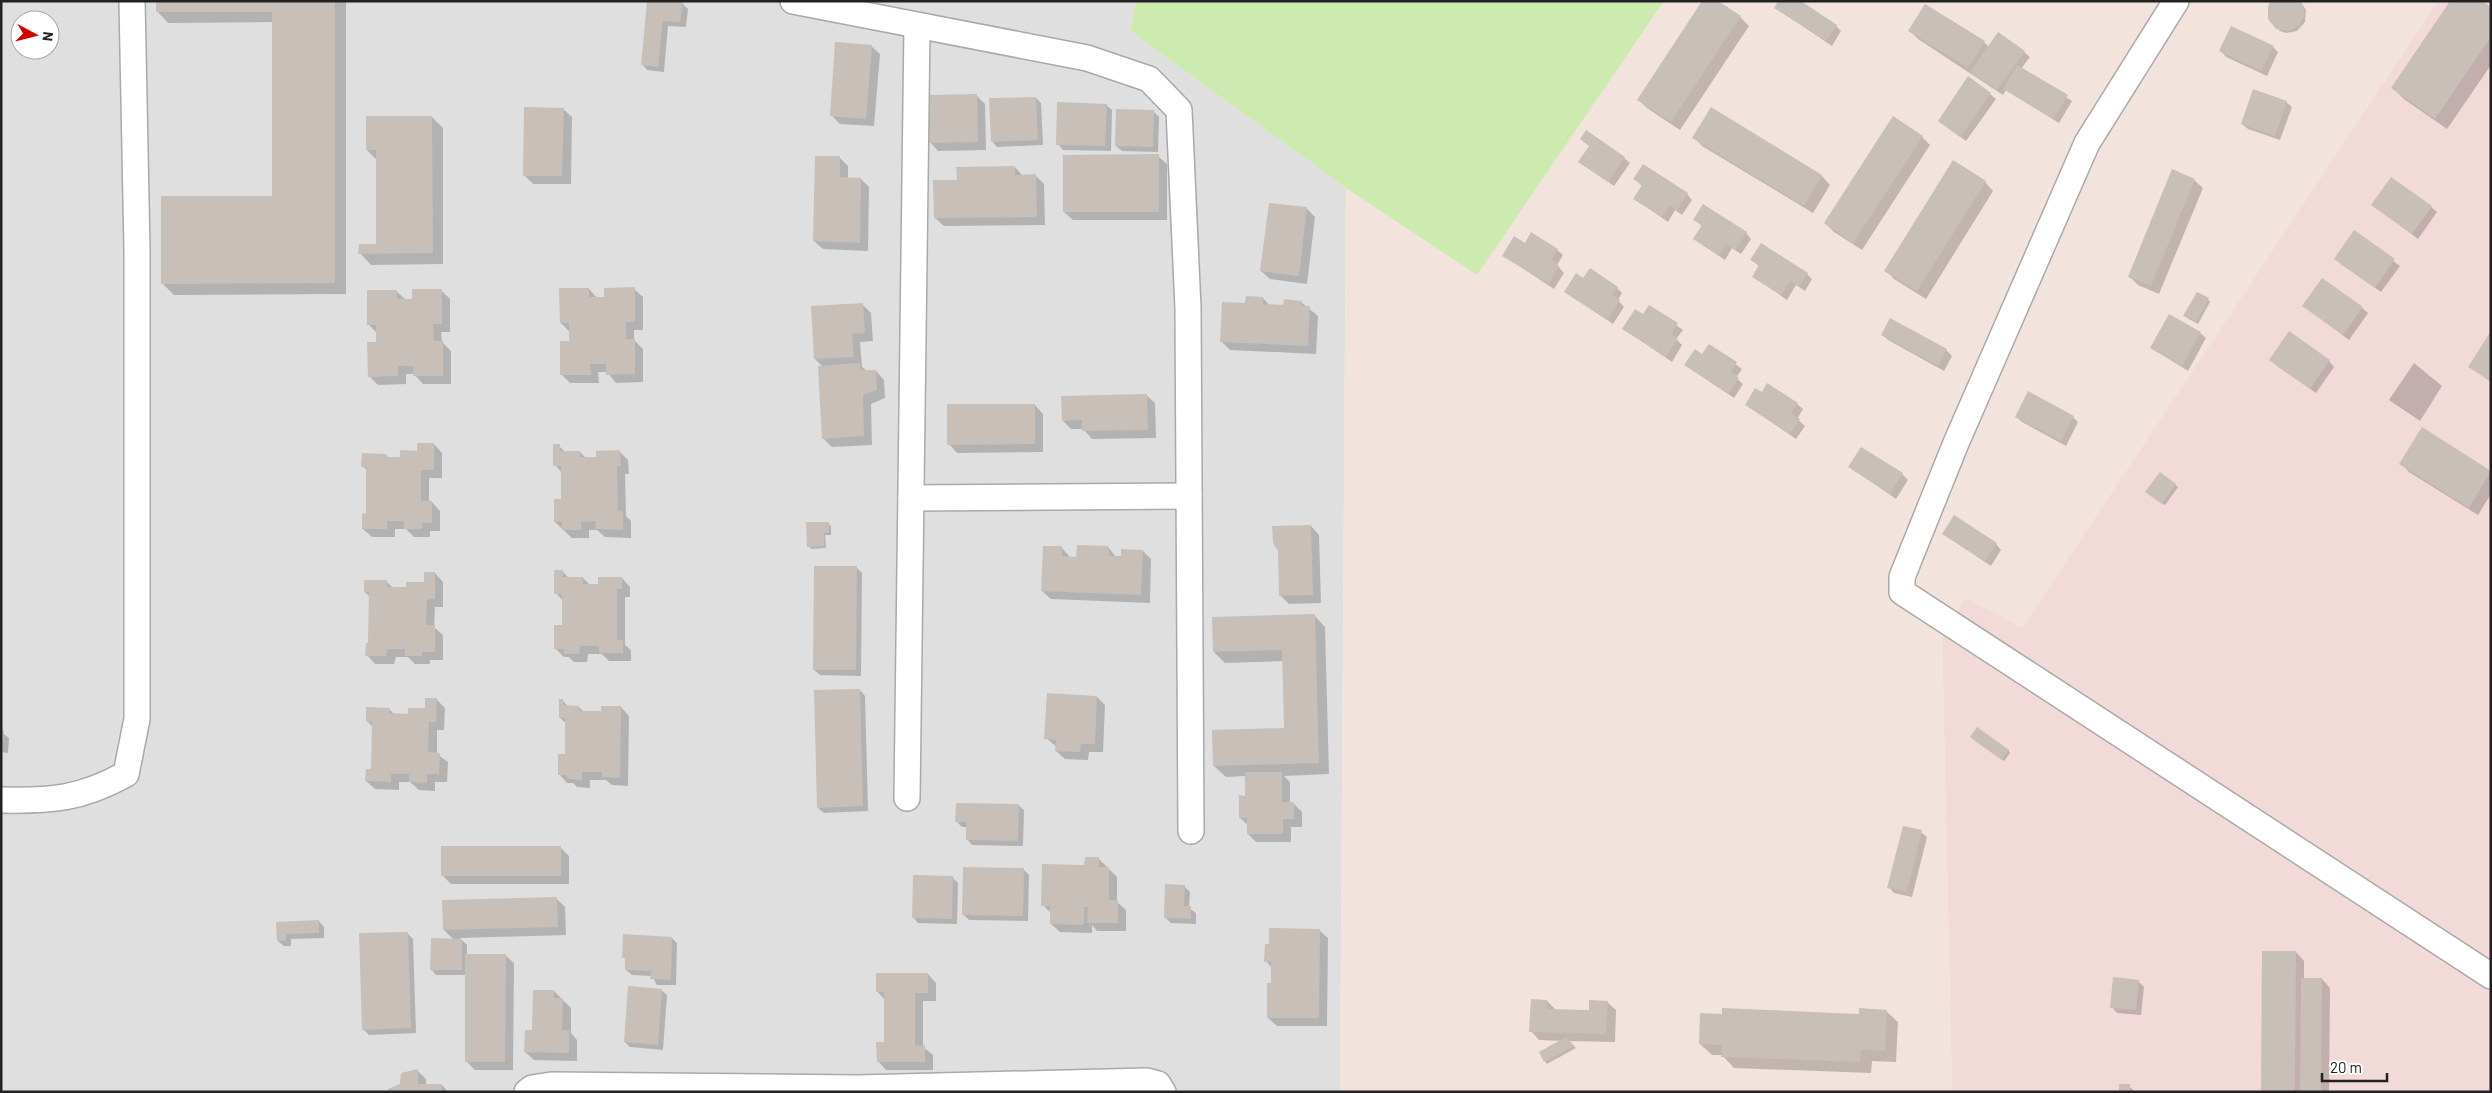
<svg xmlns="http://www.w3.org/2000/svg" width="2492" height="1093" viewBox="0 0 2492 1093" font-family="Barlow,sans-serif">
<rect width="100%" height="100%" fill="#f2efe9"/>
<path fill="#e0dfdf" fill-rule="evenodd" d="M1 1H1136L1130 31 1346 188 1340 1092H1ZM20 20H50V50H20Z"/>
<path fill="#f2dad9" d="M2438 1H2491V1092H1952L1942 636 1965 598 2022 627Z"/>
<path fill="#f3e3dd" d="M1664 1H2438L2022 628 1965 598 1942 636 1952 1092H1340L1346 188 1477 275Z"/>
<path fill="#cdebb0" d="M1136 1H1664L1477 275 1346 188 1130 31Z"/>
<g fill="#0003">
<path d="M157 1H346V294L174 295 162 283 273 197V22L168 23 157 11Z"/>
<path d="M649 1 682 3 688 9 686 27 668 26 664 72 647 70 642 64Z"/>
<path d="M2300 1 2306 10 2305 22 2297 31 2286 33 2280 31 2269 19Z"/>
<path d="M1776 8 1836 26 1841 31 1832 46Z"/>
<path d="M2491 9V65L2447 129 2404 99 2393 88Z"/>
<path d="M1740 17 1749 26 1680 130 1647 108 1639 100Z"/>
<path d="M1910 31 1984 42 1989 47 2024 52 2030 57 2021 69 2072 101 2059 123 2006 90 2003 95 1918 39Z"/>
<path d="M871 46 880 54 874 126 840 124 831 115Z"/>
<path d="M2273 47 2278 52 2267 76 2226 57 2221 51Z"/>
<path d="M1990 94 1996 99 1966 141 1939 121Z"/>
<path d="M977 96 985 104 986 150 938 151 930 142Z"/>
<path d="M1036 98 1041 103 1043 145 997 147 992 141Z"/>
<path d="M2286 102 2292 107 2280 140 2248 129 2242 124Z"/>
<path d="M1106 105 1112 110 1111 151 1063 150 1058 144Z"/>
<path d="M563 109 572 117 571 184H533L524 175Z"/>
<path d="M1711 109 1822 176 1830 185 1813 213 1702 146 1694 137Z"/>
<path d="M1153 111 1159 117 1158 152 1122 151 1116 146Z"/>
<path d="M432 117 443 128V264L371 265 360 253 378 245 377 160 367 150Z"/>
<path d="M1922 137 1930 145 1862 250 1834 232 1825 223Z"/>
<path d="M1158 156 1167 164V220H1073L1064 212Z"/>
<path d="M840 158 848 166V178L861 179 869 187 868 251 823 249 814 241Z"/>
<path d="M1624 158 1630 163 1614 186 1580 162Z"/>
<path d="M1015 167 1023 176H1036L1044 184 1045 225 944 226 935 218 958 181Z"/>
<path d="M1635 179 1687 194 1692 200 1682 215 1675 210 1668 222 1635 199 1643 187Z"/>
<path d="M2194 180 2203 188 2159 294 2138 285 2130 277Z"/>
<path d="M1985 182 1993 191 1926 299 1894 279 1886 270Z"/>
<path d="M2373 205 2431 207 2437 212 2418 239Z"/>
<path d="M1307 209 1315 217 1307 284 1270 279 1261 271Z"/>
<path d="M1695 220 1746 233 1751 239 1741 254 1732 248 1725 260 1694 238 1702 226Z"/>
<path d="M2354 232 2400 266 2381 292 2341 264Z"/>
<path d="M1526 245 1557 250 1563 255 1557 265 1564 273 1554 289 1504 256Z"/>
<path d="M1752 260 1807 274 1812 279 1805 291 1796 285 1787 300 1754 277 1760 267Z"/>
<path d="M1584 280 1617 288 1622 293 1618 300 1624 307 1613 324 1566 291Z"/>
<path d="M589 289 597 298H606L634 289 643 297V330H634V340L643 349V382L616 383 607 372H598L599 383H570L562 375 570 342V332L561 323Z"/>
<path d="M441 290 450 299V332H441L442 342 451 351V384H423L414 374H406V384L378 385 369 376 378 343 377 333 368 324 396 291 405 299 413 300Z"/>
<path d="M1263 298 1270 306H1285L1301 302 1318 316 1316 354 1230 350 1221 341 1246 304Z"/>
<path d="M2208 299 2210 302 2198 324 2187 318Z"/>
<path d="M862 304 871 313 873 341 860 342 862 367 867 371H876L884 380 885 398 871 404 872 445 832 447 823 438V367L815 359Z"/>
<path d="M2304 306 2362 308 2368 313 2349 340Z"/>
<path d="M1650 307 1683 330 1676 339 1682 345 1672 362 1624 329 1644 316Z"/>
<path d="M1891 320 1946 350 1952 356 1944 371 1888 340 1882 334Z"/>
<path d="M2200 333 2206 338 2188 371 2151 348Z"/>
<path d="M2491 333V382L2470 367Z"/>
<path d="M1709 345 1742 369 1736 378 1743 384 1734 398 1686 365 1702 356Z"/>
<path d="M2329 361 2334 367 2316 393 2276 365Z"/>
<path d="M2414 363 2442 386 2420 421 2389 400Z"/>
<path d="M1146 395 1155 403 1156 438 1092 439 1083 429H1071L1063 421Z"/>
<path d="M1797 404 1803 409 1797 419 1805 426 1796 439 1746 405Z"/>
<path d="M1035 405 1043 414V452L957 453 949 444Z"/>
<path d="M2016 417H2073L2078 422 2066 446 2022 422Z"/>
<path d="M2423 429 2491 472V494L2478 515 2409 472 2401 463Z"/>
<path d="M434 444 442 453V478H429V502H432L440 511V531H430V537H414L406 529H395V537H372L363 529 367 514V471L363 466 386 455 389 458 401 459Z"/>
<path d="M559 446 566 453 580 452 586 458H598L620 452 628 460 629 474H625L626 516 631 521V538L605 537 597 530H589V538H572L555 522 562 500V473L555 465Z"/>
<path d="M1850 467 1902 474 1908 480 1896 499Z"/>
<path d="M2160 473 2178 487 2165 505 2149 494Z"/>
<path d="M828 523 831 526V535H825L826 548 811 549 809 546Z"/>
<path d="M1311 526 1319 535 1321 603 1289 604 1280 595Z"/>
<path d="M1943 534 1996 544 2001 550 1991 566Z"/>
<path d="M1108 547 1116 557 1143 551 1151 559 1150 603 1051 599 1042 591 1062 548 1070 557 1078 558Z"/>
<path d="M857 568 862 573 861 676 820 675 814 670Z"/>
<path d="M562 571 569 578H583L590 585H599L622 578 630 587V597H625V645L631 650V661H609L602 654H588L587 662H574L569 657H564L555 648 563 626V601L556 593Z"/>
<path d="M435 573 443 582V607H435L434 627 443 635V660H430V664H415L408 657H396L394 664H375L367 655 370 644V597L365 592 386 581 393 588H407L425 583Z"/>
<path d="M1314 615 1325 627 1329 774 1284 776 1290 782V803H1293L1302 812V827H1291V842H1256L1248 834V825L1240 818 1246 797V776L1226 777 1214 766 1285 729 1283 661 1225 663 1214 652Z"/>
<path d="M860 690 865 696 868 811 824 813 818 808Z"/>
<path d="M1097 697 1105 705 1103 752H1089L1088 760 1065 759 1056 751 1057 747 1046 738Z"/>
<path d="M436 699 445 708 444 730H437V754L448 762 447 782H435V791L419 790 410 782H399V790L375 789 366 781 372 770 373 727 367 721 389 709 395 715H409L426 709Z"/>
<path d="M562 700 569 707H579L584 712 602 713 621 707 629 716 628 786 612 785 606 780H590V788L577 787 573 783H567L559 774 566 755 567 724 560 718Z"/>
<path d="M1 732 9 738 8 753 1 752Z"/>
<path d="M1974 740 2008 750 2010 753 2004 761Z"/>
<path d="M1018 805 1024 810 1023 846 972 845 967 839V827H962L957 822Z"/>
<path d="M1921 832 1927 837 1912 897 1894 893 1889 887Z"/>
<path d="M561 848 569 856V884H451L442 875Z"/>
<path d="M1099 859 1117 877V902L1126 910V931H1097L1092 925V933L1060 932 1051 924 1052 914 1043 905 1086 867Z"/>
<path d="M1023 869 1029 875 1028 921 969 920 963 914Z"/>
<path d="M952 877 958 883 957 924 918 923 913 917Z"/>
<path d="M1184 886 1190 892 1189 908 1196 913V924L1171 923 1166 918Z"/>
<path d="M556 898 565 907 566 935 460 938 467 945V955H505L514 963 513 1070H475L466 1061V975H436L431 969 454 940 444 930Z"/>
<path d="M319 921 324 927V938L291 939V946H284L278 941V923Z"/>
<path d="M1319 930 1328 938 1327 1026H1277L1268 1018 1272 968 1266 961Z"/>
<path d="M407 933 413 939 416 1033 369 1035 363 1029Z"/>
<path d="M672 938 677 943 676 985H657L652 976 632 975 626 970V960L624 958Z"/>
<path d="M2296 952 2304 961V979H2322L2330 988 2329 1092H2263Z"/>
<path d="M928 974 936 983V1001H923V1047L933 1055V1070H886L878 1061 885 1043V1000L877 991Z"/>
<path d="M2138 981 2144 987 2141 1015 2117 1013 2112 1007Z"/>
<path d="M661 990 667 995 663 1050 630 1047 625 1042Z"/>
<path d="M554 991 571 1008V1033L577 1040V1061L534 1060 525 1052Z"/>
<path d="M1547 1001 1556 1010 1590 1011 1607 1002 1616 1010 1615 1042 1569 1041 1576 1048 1547 1064 1545 1061 1562 1041 1539 1040 1531 1031Z"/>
<path d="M1886 1011 1898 1022 1896 1062 1872 1061 1871 1073 1734 1068 1722 1055H1712L1700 1044Z"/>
<path d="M417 1070 426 1079V1085H442L448 1092H389L401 1085Z"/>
<path d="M2129 1086 2135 1092H2121Z"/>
</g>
<g fill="#c7bfb8">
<path d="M156 1H335V283L161 284V196H272V12H156Z"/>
<path d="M647 1 683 2 680 22 663 21 658 67 641 65Z"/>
<path d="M1702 1H1718L1741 16 1671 122 1637 100Z"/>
<path d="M1778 1H1801L1837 25 1826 41 1774 8Z"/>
<path d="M2270 1H2301L2305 13 2300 25 2289 31 2276 29 2268 19V7Z"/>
<path d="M2450 1H2482L2491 7V37L2435 119 2391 88Z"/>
<path d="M1925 4 1985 41 1968 68 1908 31Z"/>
<path d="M2231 26 2274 46 2261 71 2219 51Z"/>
<path d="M1998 32 2025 51 1997 90 1970 72Z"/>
<path d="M835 42 872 45 866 119 830 116Z"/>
<path d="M2017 65 2068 95 2053 119 2003 89Z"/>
<path d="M1968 76 1991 93 1960 137 1938 121Z"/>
<path d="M2253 89 2287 101 2275 136 2241 124Z"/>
<path d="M977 94 978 142 929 143 928 95Z"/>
<path d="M1036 97 1038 140 991 142 989 98Z"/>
<path d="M1057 102 1107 104 1105 146 1056 145Z"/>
<path d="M524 107 564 108 562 176H523Z"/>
<path d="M1711 107 1822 175 1804 206 1692 138Z"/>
<path d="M1116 109 1154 110 1153 147 1115 146Z"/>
<path d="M366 116H432L433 253 358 254 359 244H376V150H366Z"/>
<path d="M1893 116 1923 136 1853 243 1824 223Z"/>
<path d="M1586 130 1625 157 1608 182 1578 162 1589 146 1580 139Z"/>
<path d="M1159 154V212H1063V155Z"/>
<path d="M815 156H840V177L861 178 860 243 813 241Z"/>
<path d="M1953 160 1986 181 1917 291 1884 271Z"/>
<path d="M1643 164 1688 193 1677 210 1670 206 1662 217 1633 199 1642 185 1633 179Z"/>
<path d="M1015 166V175L1036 174 1037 217 934 218 933 180H957L956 167Z"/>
<path d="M2172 169 2195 179 2151 286 2128 277Z"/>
<path d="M2391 177 2432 206 2412 234 2371 205Z"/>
<path d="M1269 203 1307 207 1299 276 1260 271Z"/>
<path d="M1703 204 1747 232 1735 250 1726 244 1719 256 1693 239 1702 225 1693 220Z"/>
<path d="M2354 230 2395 259 2375 288 2334 259Z"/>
<path d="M1531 232 1558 249 1552 259 1559 266 1549 284 1502 256 1514 236 1525 243Z"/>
<path d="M1761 243 1808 273 1799 286 1790 281 1781 295 1752 277 1759 265 1750 260Z"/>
<path d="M1590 268 1618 287 1612 295 1620 300 1607 320 1564 292 1576 273 1583 278Z"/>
<path d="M2322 278 2363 307 2343 335 2302 306Z"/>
<path d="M635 287V322H626V339H635V374L606 375V364H590L591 375H560V341H569V323H560L559 288H589V297H604V288Z"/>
<path d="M412 289H442V324H433L434 341H443V376H413V366H398V376L368 377 367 342H376V325H367V290H397V299H412Z"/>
<path d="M2197 292 2209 298 2196 322 2183 316Z"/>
<path d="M1246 296 1263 297V304L1283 305 1284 299 1302 301 1301 306H1310L1308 346 1220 342 1222 302 1245 303Z"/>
<path d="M863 303 865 333 852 334 854 357 814 359 811 306Z"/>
<path d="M1649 305 1678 323 1671 334 1678 339 1666 357 1622 329 1635 309 1643 314Z"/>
<path d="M2169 314 2201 332 2182 366 2150 348Z"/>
<path d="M1890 318 1947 349 1938 366 1881 335Z"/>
<path d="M2289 331 2330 360 2310 389 2269 360Z"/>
<path d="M2491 331V381L2468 367Z"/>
<path d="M1709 344 1737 362 1731 372 1739 378 1728 394 1684 365 1695 349 1702 354Z"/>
<path d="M860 363 861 370H876L877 390 863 395 864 436 822 439 818 366Z"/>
<path d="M1767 383 1798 403 1791 413 1800 419 1790 434 1745 405 1755 388 1762 392Z"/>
<path d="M2028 391 2074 416 2061 441 2015 417Z"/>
<path d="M1147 394 1148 430 1082 431V420L1062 421 1061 396Z"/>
<path d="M947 404H1035V444L947 445Z"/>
<path d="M2422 427 2491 471 2469 508 2399 464Z"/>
<path d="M417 443H434V470H421V501H432V523H422V529H404V521H387V529H362V514L366 513V467H361L362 453 386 454 387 457H400V450L417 451Z"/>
<path d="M553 444H560V451H580V457H596V451L620 450 621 466H617L618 511H623V530L595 529 596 521 581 522V530H562V522H554V499H561V466H553Z"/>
<path d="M1861 447 1903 473 1890 494 1848 467Z"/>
<path d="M2160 472 2176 484 2162 504 2145 492Z"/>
<path d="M1954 515 1997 543 1985 561 1942 534Z"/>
<path d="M806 522H829V533H824V546L807 547Z"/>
<path d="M1311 525 1313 595 1279 596 1278 551 1273 543 1272 526Z"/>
<path d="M1077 545 1108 546 1110 556H1121V549L1143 550 1141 595 1041 591 1043 546H1062V556L1076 557Z"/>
<path d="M814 566H857L856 670H813Z"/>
<path d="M554 570H563V577H583V584H598V577H622V589H617V640H623V653H599V646H580L579 654H564V649H554V625H562V594H554Z"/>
<path d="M424 572H435V599H427L426 625H435V652H422V656H405V649H388L386 656H365L366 643H368L369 592 364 593V580H387V587H406V582H424Z"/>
<path d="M1315 614 1319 763 1213 766 1212 730 1284 728 1282 650 1213 652 1212 617Z"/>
<path d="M860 689 863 806 817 808 814 690Z"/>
<path d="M1047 693 1097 696 1095 744H1081L1080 752 1055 751 1056 740 1044 739Z"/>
<path d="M425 698H437L436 722H429L428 752 440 753 439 774H427V783L409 782V774H391V782L365 781 366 769H371L372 722 366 721V707L390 708 389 713 408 714V708H425Z"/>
<path d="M559 699H563V705L579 706V711H601V706H621L620 778 602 777V772H582V780L568 779 566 775H558V754H565V718H559Z"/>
<path d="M1977 727 2009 750 2002 760 1970 737Z"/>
<path d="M1 731H4L3 748H1Z"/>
<path d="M1245 772H1282V802H1294V819H1283V834H1247V818H1239V795L1245 796Z"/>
<path d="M956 803 1019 804 1018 841 966 840V822H955Z"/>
<path d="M1903 826 1922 830 1907 892 1887 888Z"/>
<rect x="441" y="846" width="120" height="30"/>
<path d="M1085 857H1099V867H1109V900H1118V923H1087L1088 907H1084V925L1050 924V906H1041L1042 864 1084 865Z"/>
<path d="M963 867 1024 868 1023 916 962 915Z"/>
<path d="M913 875 953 876 952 919 912 918Z"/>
<path d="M1165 884 1185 885 1184 906H1191V919L1164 918Z"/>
<path d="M557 897 558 927 443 930 442 900Z"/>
<path d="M319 920V933L286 934V941H277L276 922Z"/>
<path d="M1269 928 1320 929 1319 1018H1267V983H1271V962H1264L1265 944H1269Z"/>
<path d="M408 932 411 1028 362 1030 359 933Z"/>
<path d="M623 934 672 937 671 980 650 979 651 971 625 970V958H622Z"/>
<path d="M431 938 462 939V970H430Z"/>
<path d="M2262 951H2296L2295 1092H2261Z"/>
<path d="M465 954H506L505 1062H465Z"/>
<path d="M876 973H928V993H915V1046L925 1045V1062H877L876 1042H884V992H876Z"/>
<path d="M2113 977 2139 980 2136 1010 2110 1008Z"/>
<path d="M2301 978H2322L2321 1092H2300Z"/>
<path d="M628 986 662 989 658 1045 624 1042Z"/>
<path d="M533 990H554V998H563L562 1030H569V1053L524 1052 525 1030H532Z"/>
<path d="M1531 999 1547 1000V1009L1589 1010V1000L1608 1001 1606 1034 1529 1032Z"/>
<path d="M1722 1008 1859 1014V1008L1887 1010 1885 1051 1861 1050 1860 1062 1721 1057 1722 1045 1699 1044 1700 1013 1722 1014Z"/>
<path d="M1566 1037 1574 1046 1544 1062 1539 1052Z"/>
<path d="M418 1069V1084H442V1092H388V1089L400 1084 401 1073Z"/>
<rect x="2119" y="1084" width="11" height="8"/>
</g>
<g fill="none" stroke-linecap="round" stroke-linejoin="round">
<g stroke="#a9a9a9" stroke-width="28">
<g id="street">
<path d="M793 1 1087 58 1149 79 1179 110 1188 308 1191 831"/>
<path d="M2176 1 2087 143 1956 443 1902 577V592L2491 976"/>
<path d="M911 498 1189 496"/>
<path d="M907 798 917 26"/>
<path d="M1 800C51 801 81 799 126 774L137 719V250L132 1"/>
<path d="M527 1092 532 1088 551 1085 858 1088 1147 1081 1158 1084 1163 1092"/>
</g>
</g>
<use href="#street" stroke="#fff" stroke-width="25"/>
</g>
<rect width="2492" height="1093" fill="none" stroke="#222222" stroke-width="5"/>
<g transform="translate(35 35) rotate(97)"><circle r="24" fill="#ffffff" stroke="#a7a7a7"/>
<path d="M0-4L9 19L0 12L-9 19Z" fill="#d40000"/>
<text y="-8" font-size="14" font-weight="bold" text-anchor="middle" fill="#222222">N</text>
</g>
<path d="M2322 1073v8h65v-8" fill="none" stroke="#222222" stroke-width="2.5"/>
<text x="2330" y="1073" font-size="15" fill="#222222" stroke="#ffffff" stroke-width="4" paint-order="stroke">20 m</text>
</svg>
